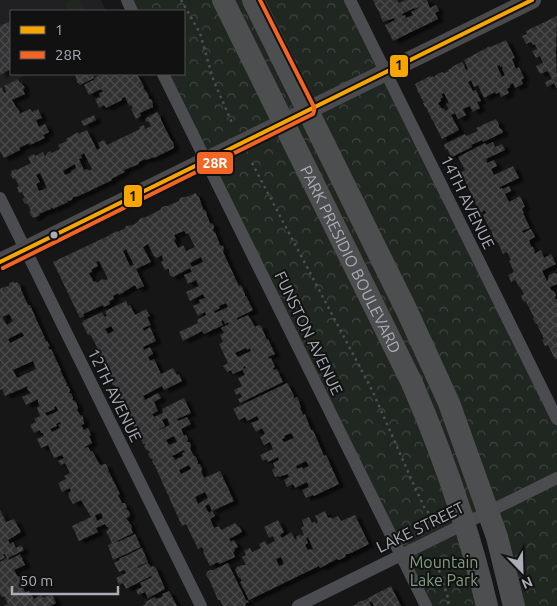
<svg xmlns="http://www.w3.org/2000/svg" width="557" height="606" viewBox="0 0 557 606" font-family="Ubuntu,sans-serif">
<defs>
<pattern id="park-crowns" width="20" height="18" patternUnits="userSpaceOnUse" patternTransform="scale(1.25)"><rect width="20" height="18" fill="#202721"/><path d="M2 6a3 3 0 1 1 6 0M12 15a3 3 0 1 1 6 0" fill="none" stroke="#3e443f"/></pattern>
<pattern id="building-cross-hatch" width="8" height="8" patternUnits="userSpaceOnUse" patternTransform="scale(1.25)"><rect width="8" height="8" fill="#313132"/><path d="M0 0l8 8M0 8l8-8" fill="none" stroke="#4c4c4d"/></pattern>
<filter id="shadow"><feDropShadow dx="5.5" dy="3" stdDeviation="1" flood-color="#0009"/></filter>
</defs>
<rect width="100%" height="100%" fill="#161617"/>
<path fill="#202022" d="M0 0H101L106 11H11V74H28L0 88Z"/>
<path fill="#202721" d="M72 0H80L85 11H69L65 3Z"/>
<path fill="url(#park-crowns)" d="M127 0H350L557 419V606H514L488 512 464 524 487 606H426L163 74H184V11H132Z"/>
<g fill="url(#building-cross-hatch)" fill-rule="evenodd" filter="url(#shadow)">
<path d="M373 0H397L399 3 405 0H427L430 8 436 5 439 11 435 13 438 19 393 41 385 25 395 20 394 18 383 22 379 12V10L378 11ZM418 7 419 8 411 12 413 15 406 18 405 15 403 16 402 14 414 8 415 9Z"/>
<path d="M557 16 556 52 557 89 554 83 547 87 545 82 552 79 548 71 540 74 536 66 543 63 540 56 536 58 532 51 537 49 535 44 533 45 531 42 526 44 522 36 527 34 526 31Z"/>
<path d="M11 21V69L0 75V26Z"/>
<path d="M506 40 515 58 512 59 516 69 519 67 524 78 521 80 523 84 515 88 513 83 510 85V87L507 89 509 93 501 97 499 92 496 94 495 92 484 98 478 85 474 87 471 80 468 82 473 91 476 90 481 101 477 102 480 108 473 112 470 106 463 109 466 115 458 119 455 113 451 115 459 130 442 139 433 121 432 120 426 107H425L423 103H424L417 90V88L415 84 430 76 431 77 433 76V78L437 74 442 72 444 73 449 71 448 70 452 68V67L461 62 463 63 466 70 468 69 464 60 490 46 491 47ZM500 65V67L502 66 503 68 502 69 505 75 502 77 497 66ZM444 93 449 103 446 104 449 109 445 111 444 108 442 109 438 103 441 101 440 99 443 97 441 94Z"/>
<path d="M75 74H93L94 78 80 85 77 82Z"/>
<path d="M102 74 105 75 107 74H137L143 85 144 89 148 94 149 99 152 100 153 107 140 113 141 116 136 119 131 109 133 108 131 105 129 106 125 97 122 98V100L106 108 104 105 99 108 95 99 100 97 99 93 103 92 101 89 89 95 84 85 95 79 94 78Z"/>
<path d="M18 79 20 83 21 82 25 88 23 89 25 94 12 100 16 107 18 109 20 112 19 114 30 109 32 112 38 109 42 118 36 120 39 127 45 124 49 132 43 135 45 138 30 145 29 143 19 148 20 150 4 158 0 151V88L2 87 4 93 6 92 4 86Z"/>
<path d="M157 112 160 116 161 119V120L171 140 173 142 174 148 154 158V157L146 160 145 159 139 162V164L124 170 125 172 111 179 112 180 83 194H82L79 196 73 197 72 200 67 201 68 202 53 209 52 207 51 208V209L39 214 40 215 34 218 33 217H32L29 212 31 211 27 203 25 204 22 199 25 198 22 192 19 193 17 187 19 186 15 178 13 179 10 174 12 173 11 171 16 169 17 170 31 163 28 157 34 154 35 156 43 152 45 157 47 153 50 151 52 153 60 149 58 145 67 141 66 139 78 132V134L87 130 97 150 100 148 98 143 104 140 107 145 140 129 139 127 144 125 145 129 151 126 148 121 146 122 145 119ZM84 153 92 169 89 171 88 169 84 170 79 159 82 158 81 155ZM75 164 76 168 71 171 72 172 65 175 63 171ZM40 173 47 188 39 191 36 184 40 182 36 175Z"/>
<path d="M94 115 96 120 84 126 81 121Z"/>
<path d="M496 119 499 124V127L503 131 502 133 483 142 482 140 471 145 472 147 452 157H450L448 149 446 150 444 146 445 144 465 134 466 136 478 131 476 128Z"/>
<path d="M493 142 495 147 502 144 505 150 486 159 487 163 494 160 497 166 491 169 494 175 513 166 519 178 500 187V189L502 188 503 189 509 186 511 191 505 194 509 202 520 196 525 207 522 208 524 213H523L530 228 522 231 523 233 531 229 535 237 529 240 531 246 533 247 535 251 534 254 541 250 544 258 551 254 556 264 542 271 547 281 548 280 549 275 554 273 557 274V284L550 287 551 290 554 291 556 295 555 298 556 299H557V359H555L548 345 545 346 542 340 544 339 537 324 535 323 533 319 534 317 526 302H527L523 301 521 296 524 294 520 287H519L515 280 511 282 508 275 514 272 509 261 511 260 507 252 503 254 498 243 493 237 491 229 490 230 483 215 486 213 485 210 480 213 461 172 465 170 458 157 485 143 486 145Z"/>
<path d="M196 193 197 196 199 197 203 209 206 211 207 216 210 223 213 224 214 227 213 231 215 232 220 245 223 246 224 249 223 252 239 286 241 285 245 294V296H246L253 310 237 318V320L248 315 255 327 259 325 261 326 267 340 268 339 275 354 268 357 269 359 271 358 275 367 273 368 274 370 277 369 283 382 240 403 238 399 242 397 240 393 236 395 234 390 242 386 238 378 245 375 242 370 246 368 245 366 243 367 244 369 233 374 231 370 227 372 223 366 228 363 219 344 223 342 220 335 224 333 221 328 229 324 228 322 225 324 223 320 221 321 223 325 204 334 202 331 183 341 179 332 198 323 197 320 206 315 205 312 198 316 193 306 200 303 199 300 205 298 203 294 190 301 186 292 199 286 196 280 188 284 184 275 192 272 190 268 173 277 170 276 169 273V269H167L165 270 161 262 163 261 162 255 157 258 154 256 148 244 143 247 151 262 136 269 144 286 137 289 135 285 119 295 118 293 113 296 114 299 109 301 110 304 104 307 103 305 83 314 84 316 80 318 53 262 110 235H109L117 231 118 232 125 228 126 226 133 225 138 222V221L141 218 146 217 160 210 162 207 165 206H167L179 201 180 198 183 197H186ZM184 231 186 234 188 233 195 247 186 251 183 245 178 248 174 240 176 239 174 235ZM126 249 134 265 130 266 123 251ZM201 257 203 262 192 267 190 263ZM99 261 108 279 105 280 102 279 97 283 96 281 94 282 89 273 92 272 91 270 98 266 96 262ZM226 303 228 307 215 313 214 311 220 308 219 306ZM246 348 247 350 250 348 251 351 238 357 235 353Z"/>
<path d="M13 282 15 283 17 282 20 285 21 288V290L28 305H30L46 341H47L50 346 48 347 49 350 51 349 61 370H60L67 384 66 386H68L70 390 69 393H71L73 398 72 399 76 402 78 408 77 410 81 416 82 415 83 417 84 424 81 425 84 430 88 428 91 435 89 436 92 443 85 447V448L88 447 91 452 92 451 100 465 106 464 109 471 107 472 108 473 109 472 120 494 118 495 122 503H125L127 508 125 509 128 510 130 514 129 517 126 518 132 526 131 528 133 533 117 541 118 542 135 534 141 547 113 560 108 545 112 543 106 531 109 529 108 527H107L105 524 96 528 98 532 79 541 72 526 91 517 81 500 73 504 68 496 69 495 68 493 71 491 70 488 62 492 58 483 66 479 64 476 70 473 65 463 61 465 58 461 64 458 62 455 54 458 48 445 41 448 37 439 44 436 43 433H41L40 430 34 433 30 425 36 422 34 419 40 416 37 408 41 405H39L38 402V399L26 405 22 397 31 393 27 389 28 386 5 396 2 389 0 390V363H1L0 361V290L1 288 9 286V283ZM9 314 13 321 7 325 2 317ZM22 332 24 336 10 343 8 339ZM33 361 36 369 17 378 13 370ZM56 406 58 411 47 416 45 413 55 409 54 407ZM60 422 61 424 58 425 60 428 52 432 50 429 57 426 56 424ZM101 513 103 518 97 521 95 515Z"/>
<path d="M126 301 128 306 130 305 135 315 146 309 150 316 147 317 151 325 143 328 144 331 150 327 156 341 143 347 144 350 150 347 153 354 148 357 150 361 154 359 161 374 173 368 177 375 179 374 182 381 164 390 162 386 143 396 145 400 158 393 161 398 154 402 158 411 152 414 154 417 163 413 162 409 184 398 191 413 177 419 178 421 187 417 191 424 181 429 184 436 186 435 188 439 187 442H190L191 446 190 449 194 456 196 457 198 462 197 464H200L202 469 201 471 204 478 220 471 234 501 212 511 209 504 205 506 209 513 212 511 215 516 210 519 214 528 219 526 221 530 235 523 238 527 239 526 242 532 229 539 231 542 234 540 238 547 234 549 235 551 233 552 235 557 219 564 218 562 210 566 203 552 204 551 202 547 198 549 186 524 182 526 155 466H157L154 465 152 461 153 459 150 458 148 454 150 451 146 450 144 446 146 444H143L141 439 143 437 140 438 132 423H134L127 408 125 409 118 394 119 393H117L115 390 116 388 115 385 113 386 112 383 113 381 111 376 109 375 105 364H103L101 361 102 359 101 356 98 357 97 354 99 351 90 334 88 335 82 323 84 322 83 321 102 312 104 317 107 316 105 311ZM111 326 114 331 108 334 105 329ZM167 418 170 425 159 430V429L165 426 162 420ZM174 436 177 442 169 445 166 440ZM184 450 185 452 182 453 183 456 175 460 174 457 173 458 172 456ZM189 465 191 469 181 474 179 470ZM205 492 208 498 198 504 195 497Z"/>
<path d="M287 383 288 384 294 396 293 397 294 398 297 397 301 407 300 409 302 412 303 415 305 414 311 430H313L324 456 326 455 339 484 314 496 313 495 306 498 302 490 309 487 307 482 295 488 293 484 287 487 284 480 289 477 288 474 279 477V476L275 477 272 470 275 468 273 463 279 460 278 457 268 462 266 459 263 461 260 455 273 449 270 442 264 445 260 437 265 434 262 428 256 432 251 423 259 420 257 416 247 421 245 417 239 420 233 409ZM291 433 294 438 284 442 282 439 285 438 284 436ZM306 461 309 466 303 469 302 467 297 469 296 466Z"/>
<path d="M0 510 6 522 14 519 21 532 8 540 10 544 13 542 16 548 21 545 24 550 8 558 9 560 20 554 25 565 14 570 18 577 22 575 27 585 23 587 25 592 29 591 34 599 41 595 43 598 52 594 56 603 50 606H4L8 604 4 596 2 597 0 594V562L7 558 5 554H3L5 558 0 560Z"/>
<path d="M325 511 328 518 331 517 332 519 338 516 341 521 355 515 369 544 349 554H346L345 557 339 560 337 559 320 568 319 566 249 600 240 582 242 581 240 577 239 578 235 570 237 567 242 565H246L242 557 246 555 244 551 250 548 252 552 261 548 259 544 265 541 267 545 275 541 273 536 269 538 264 527 278 520 284 532 280 535 282 538 291 532 295 539H297L296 537 300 534 301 536 304 535 301 528 304 526 302 520 309 517 312 523 315 521 316 524 318 522 315 516ZM308 537 313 549 311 550V549L308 550 305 545 308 543 306 538ZM281 557 284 564 279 566 276 559Z"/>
<path d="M142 548 148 562 137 567V568L148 563 151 567 153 566 156 568 165 589 148 598 145 592 138 595 136 590 142 587 140 583 152 577 151 576 126 589 123 583 119 585 116 578 126 573 124 570 119 572 114 563 120 560 119 559Z"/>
<path d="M228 563 246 600H247L249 602 246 603 245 606H223L220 600H218L209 579 206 575 207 572 210 570H213Z"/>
<path d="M391 586 401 606H374L372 601 370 602 368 598Z"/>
<path d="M169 591 177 606H142L146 604 145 602 155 597 156 599 160 598 163 596 162 594Z"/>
<path d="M368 599 371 606H353L357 604 358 602Z"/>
</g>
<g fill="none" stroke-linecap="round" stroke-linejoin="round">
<g stroke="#4c4e50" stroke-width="2.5" stroke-dasharray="2.5 4" stroke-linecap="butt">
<path d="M181 0 200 33 213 79 232 123"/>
<path d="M252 163 372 390 413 483 425 509 432 516"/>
<path d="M437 564 448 598 449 606"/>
</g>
<g stroke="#4b4c4f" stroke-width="12">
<path d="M127 0 132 11"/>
<path d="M350 0 557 419"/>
<path d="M163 74 426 606"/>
<path d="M0 198 201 606"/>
<path d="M298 606 557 478"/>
</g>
<path stroke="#4a4a4d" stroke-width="18" d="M0 262 532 0"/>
<g stroke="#4d4e50" stroke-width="22">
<path id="s1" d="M223 0 412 383C443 455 469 530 487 606"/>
<path d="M253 0 406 309 449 403 497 537 514 606"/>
</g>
<g stroke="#111112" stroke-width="8">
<path id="bus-1" d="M0 262 532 0"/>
</g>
<g stroke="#111112" stroke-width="8">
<path id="bus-2" d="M3 268 313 114 314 111V107L260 0"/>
</g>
<use href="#bus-1" stroke="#f7a600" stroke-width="4"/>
<use href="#bus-2" stroke="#f26522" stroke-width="4"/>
</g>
<circle fill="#a9adb6" stroke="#111112" stroke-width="2" cx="54" cy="235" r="4.5"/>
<g text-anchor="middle" stroke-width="4" stroke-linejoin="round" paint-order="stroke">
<g font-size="16" fill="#a9adb6" stroke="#111112">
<text transform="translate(468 202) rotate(64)" y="6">14TH AVENUE</text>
<text dy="6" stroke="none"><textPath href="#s1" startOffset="289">PARK PRESIDIO BOULEVARD</textPath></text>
<text transform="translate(309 333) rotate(64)" y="6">FUNSTON AVENUE</text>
<text transform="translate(115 395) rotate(64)" y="6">12TH AVENUE</text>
<text transform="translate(420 527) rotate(-26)" y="6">LAKE STREET</text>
</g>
<g font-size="16" fill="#829f83" stroke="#111112">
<text x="444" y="568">Mountain<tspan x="444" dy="18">Lake Park</tspan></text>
</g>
</g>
<g stroke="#111112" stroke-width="2">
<rect x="389" y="54" width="20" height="24" rx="5" fill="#f7a600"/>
<rect x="196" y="151" width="38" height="24" rx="5" fill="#f26522"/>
<rect x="123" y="184" width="20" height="24" rx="5" fill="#f7a600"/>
</g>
<g font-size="14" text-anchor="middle" font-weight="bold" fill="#fff">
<text x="215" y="168">28R</text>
</g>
<g font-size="14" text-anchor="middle" font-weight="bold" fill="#111">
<text x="399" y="70">1</text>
<text x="133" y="201">1</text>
</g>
<rect x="10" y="10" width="175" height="65" fill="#111112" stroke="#4e4f54"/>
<rect x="20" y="26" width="25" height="8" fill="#f7a600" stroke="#4e4f54"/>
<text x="55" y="35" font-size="15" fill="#a9adb6">1</text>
<rect x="20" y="51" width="25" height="8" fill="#f26522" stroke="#4e4f54"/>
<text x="55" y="60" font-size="15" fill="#a9adb6">28R</text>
<g transform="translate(522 571) rotate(157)" stroke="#111112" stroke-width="4" paint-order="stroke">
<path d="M0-4L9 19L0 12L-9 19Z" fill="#a9adb6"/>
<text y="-8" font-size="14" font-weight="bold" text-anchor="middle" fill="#a9adb6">N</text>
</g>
<path d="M12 586v8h106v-8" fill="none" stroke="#a9adb6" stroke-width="2.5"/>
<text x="20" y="586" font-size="15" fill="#a9adb6" stroke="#111112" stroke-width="4" paint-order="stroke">50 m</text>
</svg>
